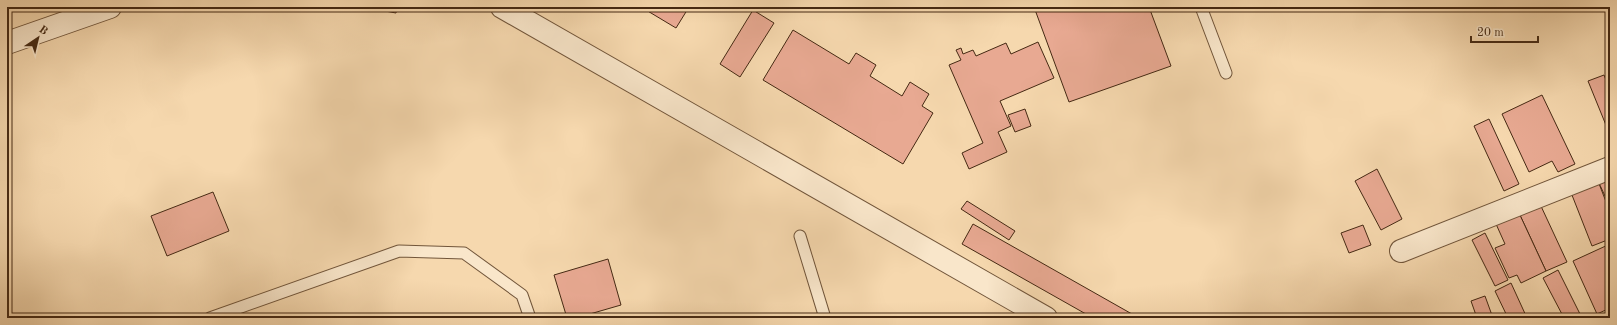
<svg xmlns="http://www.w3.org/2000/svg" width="1617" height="325" viewBox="0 0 1617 325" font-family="'Old Standard TT',serif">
<rect width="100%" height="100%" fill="#f6d8ae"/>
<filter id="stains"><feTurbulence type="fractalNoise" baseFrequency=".005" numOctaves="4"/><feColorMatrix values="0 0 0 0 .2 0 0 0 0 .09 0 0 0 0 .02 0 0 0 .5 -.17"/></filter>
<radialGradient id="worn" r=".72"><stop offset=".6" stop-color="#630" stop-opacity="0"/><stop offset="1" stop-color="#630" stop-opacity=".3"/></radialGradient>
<g fill="#e8a992" stroke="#452913">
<path d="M385 7H413V10L397 8 396 13 385 11Z"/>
<path d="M641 7H689L676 28Z"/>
<path d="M1034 7H1149L1171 66 1069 102Z"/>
<path d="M753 10 774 23 740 77 720 64Z"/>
<path d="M793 30 849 64 856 53 876 65 870 76 902 96 910 82 929 94 922 106 933 113 903 164 763 80Z"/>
<path d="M1038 42 1054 78 1000 101 1011 126 998 132 1007 152 969 169 962 153 983 143 949 65 961 60 956 50 961 48 963 54 973 50 976 56 1006 43 1011 54Z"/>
<path d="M1604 75 1610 90V135L1588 81Z"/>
<path d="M1542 95 1575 164 1558 172 1552 161 1529 172 1502 114Z"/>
<path d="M1025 109 1031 126 1015 132 1008 115Z"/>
<path d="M1489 119 1519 184 1504 191 1474 126Z"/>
<path d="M1377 169 1402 219 1381 230 1355 181Z"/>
<path d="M1596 176 1610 212V239L1592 246 1570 190Z"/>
<path d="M1610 178V207L1599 183Z"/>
<path d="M213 192 229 231 167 256 151 216Z"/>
<path d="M967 201 1015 231 1009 240 961 209Z"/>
<path d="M1540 204 1567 262 1546 271 1519 213Z"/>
<path d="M1519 213 1546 271 1521 283 1517 275 1509 278 1495 248 1505 244 1496 224Z"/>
<path d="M973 224 1139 318H1093L962 244Z"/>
<path d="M1363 225 1371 245 1349 253 1341 233Z"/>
<path d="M1485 233 1508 280 1495 286 1472 240Z"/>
<path d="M1610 244V308L1597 314 1573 261Z"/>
<path d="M608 259 621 305 576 318H567L554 275Z"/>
<path d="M1558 270 1582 318H1564L1543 278Z"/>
<path d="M1511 283 1527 318H1508L1495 291Z"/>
<path d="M1485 296 1493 318H1477L1471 301Z"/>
</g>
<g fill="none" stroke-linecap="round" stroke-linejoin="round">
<g stroke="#71553a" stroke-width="13">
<g id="lane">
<path d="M1201 7 1226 73"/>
<path d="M800 236 825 318"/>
<path d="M210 318 399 251 464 253 522 295 530 318"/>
</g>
</g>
<g stroke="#71553a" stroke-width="24">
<g id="street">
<path d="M502 7 1046 318"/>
<path d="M7 43 110 7"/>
<path d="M1401 251 1610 168"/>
</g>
</g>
<use href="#lane" stroke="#f9e6ca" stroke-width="11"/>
<use href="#street" stroke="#f9e6ca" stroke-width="22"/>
</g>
<rect width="1617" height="325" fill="none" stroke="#f6d8ae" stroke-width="24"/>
<rect x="8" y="8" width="1601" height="309" fill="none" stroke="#452913" stroke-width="2"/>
<rect x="12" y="12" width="1593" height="301" fill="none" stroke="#452913"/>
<g transform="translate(38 38) rotate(35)" stroke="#f9e6ca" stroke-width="3" paint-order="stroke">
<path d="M0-3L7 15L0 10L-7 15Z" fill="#452913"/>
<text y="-6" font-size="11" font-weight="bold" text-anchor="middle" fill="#452913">B</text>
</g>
<path d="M1471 36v6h67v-6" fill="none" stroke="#452913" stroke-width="2"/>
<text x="1477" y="36" font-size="12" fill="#452913" stroke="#f9e6ca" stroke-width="3" paint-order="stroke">20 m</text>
<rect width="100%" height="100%" filter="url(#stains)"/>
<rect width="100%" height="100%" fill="url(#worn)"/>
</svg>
